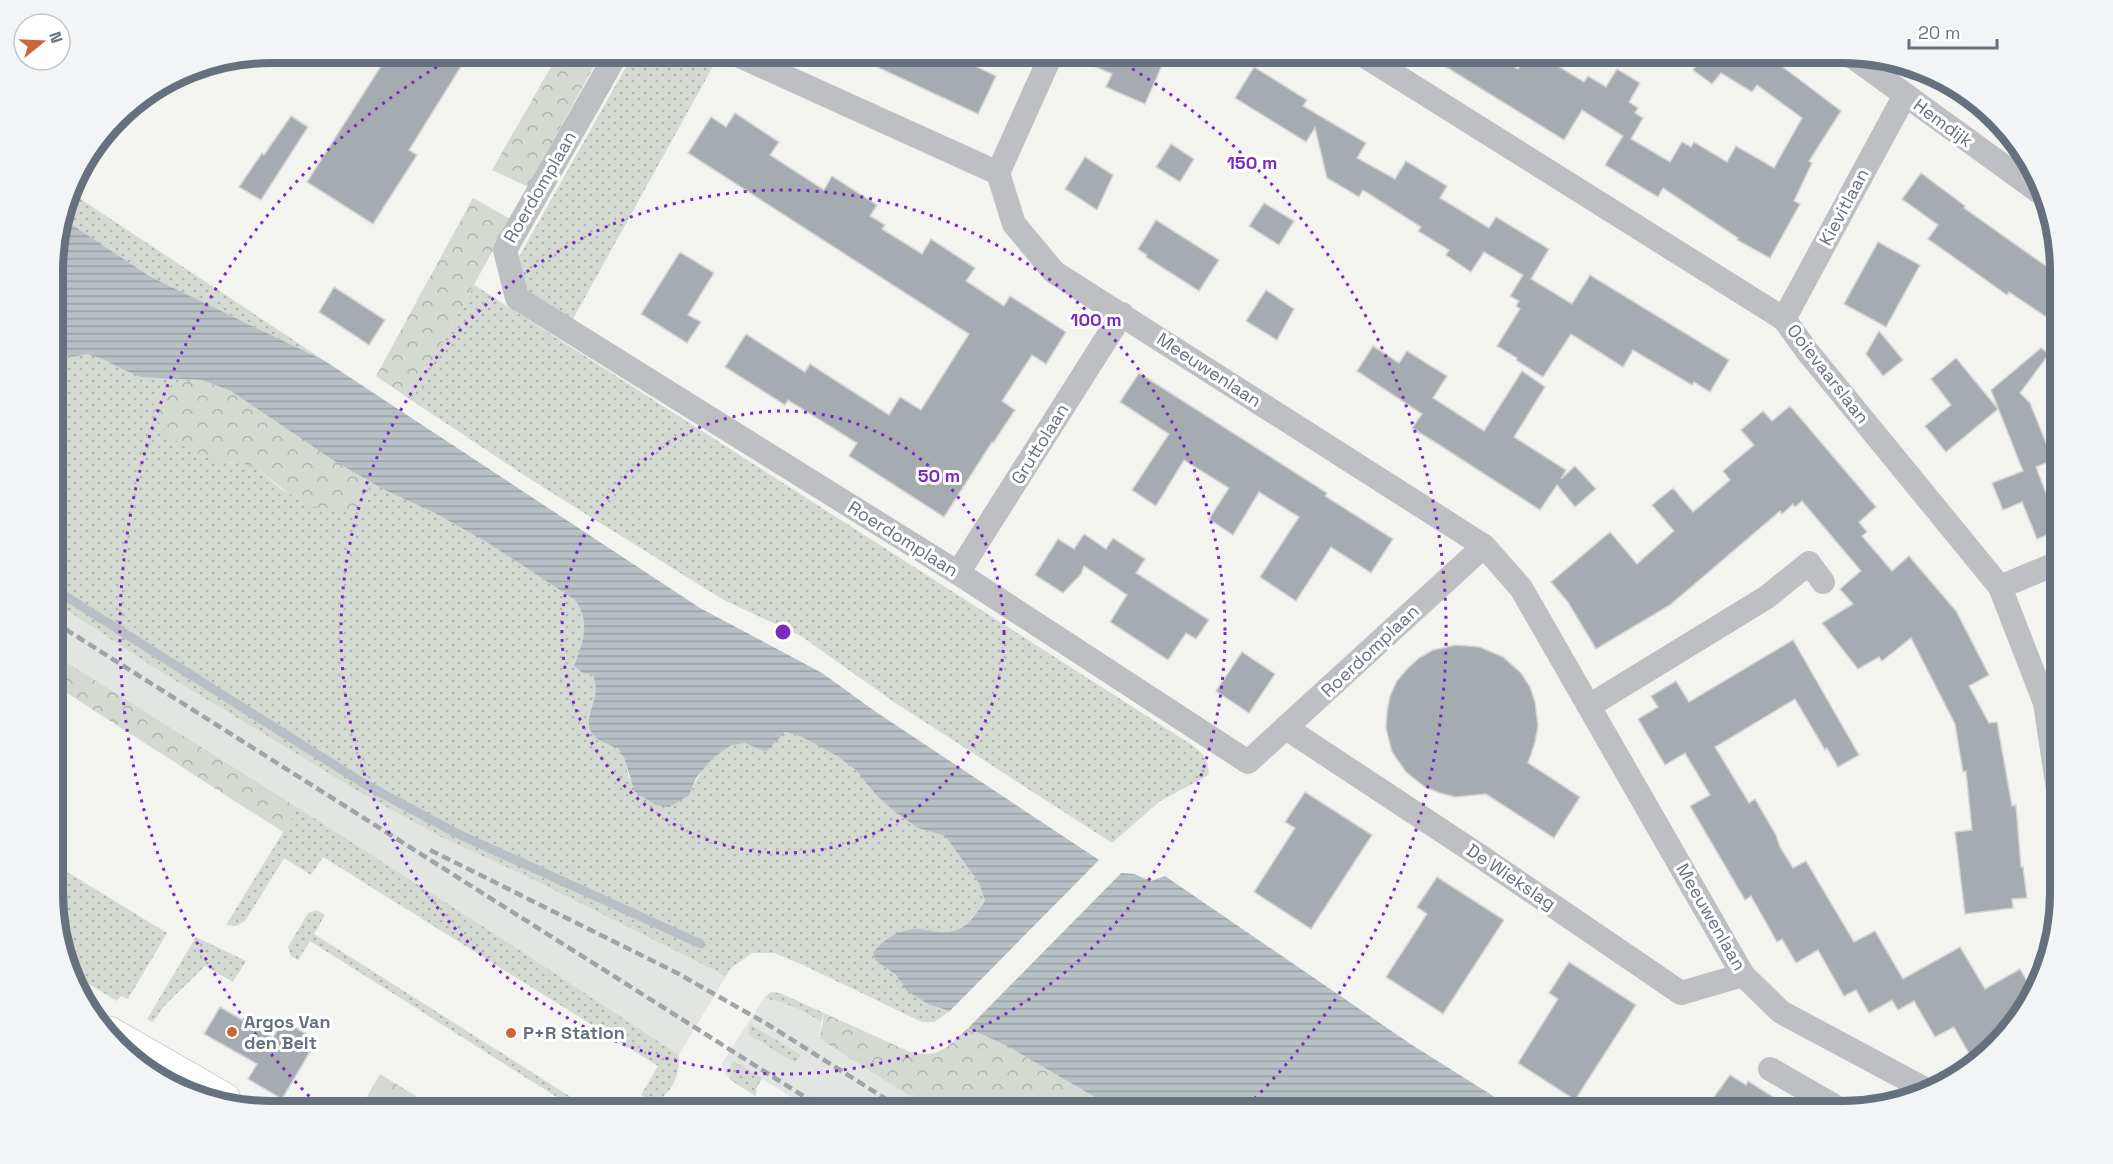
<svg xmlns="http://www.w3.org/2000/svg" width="2113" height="1164" viewBox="0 0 2113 1164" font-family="'Space Grotesk',sans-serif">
<defs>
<pattern id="grass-dots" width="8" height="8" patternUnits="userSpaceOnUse" patternTransform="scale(1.5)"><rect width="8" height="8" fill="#d4d9d1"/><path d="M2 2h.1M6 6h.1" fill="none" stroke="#b0b4af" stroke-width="1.8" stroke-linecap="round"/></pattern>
<pattern id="forest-crowns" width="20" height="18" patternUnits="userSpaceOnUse" patternTransform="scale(1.5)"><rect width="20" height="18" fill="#d4d9d1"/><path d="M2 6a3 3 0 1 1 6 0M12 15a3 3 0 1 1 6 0" fill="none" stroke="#b0b4af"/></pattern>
<pattern id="water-rules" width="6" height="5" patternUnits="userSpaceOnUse" patternTransform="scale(1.5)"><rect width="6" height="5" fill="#b8c0c5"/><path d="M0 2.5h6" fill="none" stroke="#99a0a5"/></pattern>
</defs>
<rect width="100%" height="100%" fill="#f3f3f0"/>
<g fill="#e3e5e3">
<path d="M54 602 158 670 363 794 443 838 532 879 726 976 679 1055 501 938 55 655 64 642 54 636Z"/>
<path d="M764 998 782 1001 806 1013 821 1022 820 1039 933 1111H814L762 1079 750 1092 727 1076 723 1070 722 1063Z"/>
</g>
<g fill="url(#grass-dots)">
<path d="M634 53H702L717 59 573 319 507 278Z"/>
<path d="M70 192 325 361 149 276 62 218Z"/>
<path d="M474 285 1189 743C1203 753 1208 757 1209 775L1160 801 1112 843 894 702 801 636 722 599 530 479 411 400Z"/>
<path d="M54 352 73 357 87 354 105 360 120 368 194 380 167 389 230 463C234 463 240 462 244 463 261 467 271 484 286 492 295 496 307 499 317 503 343 512 376 524 367 480L435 513 488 543 575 600C591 624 583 641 574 666 579 668 587 670 591 674 603 683 592 704 589 715L606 744 618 747 624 758 629 778 689 795C697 776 719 740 744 743 751 743 760 750 766 752L784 732 802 737 837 756 856 770 877 796 895 812 918 828 945 836 979 883 985 901C960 933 957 937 916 929L876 961 896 975 908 991 930 1005 950 1011 934 1022H922L803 965 774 953H752L731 968 726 976 532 879 443 838 363 794 158 670 54 602Z"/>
<path d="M298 808 501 938 679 1055C680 1077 672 1092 654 1104L641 1095 658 1066 323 857 311 875 284 858 245 921 236 926 226 925Z"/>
<path d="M54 864 167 933 128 999 121 996 117 1001 74 975 54 922Z"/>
<path d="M317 910 325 915 314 934 593 1111H579L310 941 298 960 291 956 288 947 308 913Z"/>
<path d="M196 937 246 961 233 982 205 966 165 1005 153 1022 147 1019Z"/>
<path d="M771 992 780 993 824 1013 821 1022C803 1010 785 1002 764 998Z"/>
<path d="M750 1024 801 1055 795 1063 748 1034Z"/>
<path d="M734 1061 762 1078 756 1089 757 1091 755 1096 729 1079 731 1075 730 1068Z"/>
</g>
<g fill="url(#forest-crowns)">
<path d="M559 53H601L528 187 492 170Z"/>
<path d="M473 198 510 219 411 400 376 376Z"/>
<path d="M194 380H202L231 391 367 480C370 495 371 510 353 512 328 514 303 505 284 490 274 483 265 473 254 468 243 462 232 463 219 461 191 455 163 436 152 410 158 388 174 386 194 380Z"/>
<path d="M55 655 298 808 283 832 56 686 54 687Z"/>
<path d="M824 1013 910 1052C941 1059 948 1046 968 1028L1007 1046 1119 1111H933L820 1039Z"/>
<path d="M380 1074 440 1111H359Z"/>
</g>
<g fill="url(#water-rules)">
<path d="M62 218 149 276 325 361 700 608 822 673 876 712 1099 860 950 1011 930 1005 907 991 896 975 876 961 873 953C882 940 901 928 918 929 933 930 944 936 959 929 970 924 978 910 985 901L979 883 945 836 918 828 895 812 877 796 856 770 837 756 802 737 785 732 766 752 745 743 731 745 712 759 696 778 689 795 669 807 656 805 635 792 624 758 618 748C560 730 609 703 592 674L583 673 574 666C583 641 591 624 575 600L488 543 435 513 383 489 333 460 231 391 202 380 141 377 120 368 105 360 87 354 73 357 54 352V242Z"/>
<path d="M1121 873 1134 874 1151 881 1165 876 1412 1045 1517 1111H1119L1007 1046 968 1028Z"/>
</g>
<g fill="#f3f3f0">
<path d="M1102 858V862L952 1013 950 1011Z"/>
<path d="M1124 870 968 1028 966 1026 1119 871Z"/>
</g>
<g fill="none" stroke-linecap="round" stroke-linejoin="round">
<path stroke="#b8c0c5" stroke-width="9" d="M54 589 363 783 456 833 701 944"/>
</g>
<g fill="#a6abb1" stroke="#d4d4d2" stroke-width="1.5">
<path d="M390 52H470L409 150 417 155 373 224 307 182Z"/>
<path d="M845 52H946L996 76 978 114Z"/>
<path d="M1066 52H1140L1163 63 1145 104 1106 87 1112 74 1066 54Z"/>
<path d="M1422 52H1492L1518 69 1528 52H1535L1584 82 1588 76 1606 87 1617 69 1640 83 1629 102 1638 108 1635 113 1643 118 1631 139 1670 162 1682 142 1691 147 1694 142 1727 162 1736 146 1774 168 1802 118 1757 85 1752 92 1721 73 1712 84 1693 70 1702 59 1692 52H1763L1841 111 1809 161 1812 163 1794 201 1800 204 1770 258 1737 240 1738 238 1663 188 1658 197 1605 165 1623 136 1582 110 1564 140Z"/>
<path d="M1254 67 1307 100 1303 106 1366 143 1357 158 1395 179 1406 161 1447 186 1440 198 1489 228 1496 217 1549 249 1531 279 1572 304 1590 275 1729 360 1710 392 1694 382 1692 385 1633 350 1623 367 1571 334 1543 377 1516 360 1517 358 1497 346 1520 309 1516 306 1519 301 1510 296 1523 275 1484 252 1471 272 1446 255 1449 250 1418 231 1421 227 1363 190 1359 197 1327 178 1315 128 1306 142 1235 98Z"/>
<path d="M735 113 779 142 770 155 824 190 832 176 877 205 870 216 885 225 882 229 922 254 931 239 975 268 966 281 1004 306 1010 296 1066 332 1046 364 1032 355 1002 401 1015 410 993 443 992 442 944 517 849 456 857 443 788 400 785 405 725 367 746 334 805 372 810 364 889 415 900 397 921 410 969 334 688 153 711 117 726 127Z"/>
<path d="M291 116 308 127 261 200 239 187 262 153 264 155Z"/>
<path d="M1171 144 1194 159 1180 182 1156 167Z"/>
<path d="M1085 157 1113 175 1097 210 1065 189Z"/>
<path d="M1921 173 1965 206 1964 208 2060 276V326L2009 292 2007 295 1928 239 1938 225 1902 199Z"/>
<path d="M1264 203 1294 221 1279 245 1249 226Z"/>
<path d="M1156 220 1219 260 1199 291 1146 257 1147 255 1138 249Z"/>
<path d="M1878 242 1920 265 1886 327 1844 304Z"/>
<path d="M680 252 714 273 688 315 701 322 687 343 641 314Z"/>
<path d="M334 287 385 320 369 345 319 312Z"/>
<path d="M1266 290 1294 309 1277 340 1246 321Z"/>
<path d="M1879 331 1903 360 1883 376 1866 354Z"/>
<path d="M1373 346 1399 363 1407 351 1447 376 1433 398 1484 431 1522 371 1545 387 1514 437 1566 470 1561 479 1575 466 1596 489 1575 507 1557 485 1540 510 1438 444 1412 428 1422 414 1357 371Z"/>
<path d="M2041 348 2049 354 2020 393 2030 403 2053 460 2036 467 2060 530 2037 539 2022 502 2003 510 1992 483 2023 471 1991 390Z"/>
<path d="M1956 358 1998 409 1946 452 1925 426 1951 405 1931 379Z"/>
<path d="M1139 373 1327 493 1325 496 1393 539 1371 573 1331 547 1296 601 1260 577 1299 517 1259 492 1233 535 1209 519 1229 488 1184 460 1156 506 1132 490 1169 434 1120 402Z"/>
<path d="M1790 406 1876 507 1859 522 1867 532 1862 536 1892 571 1909 556 1956 611 1989 675 1969 686 1989 723 1997 722 2012 806 2016 805 2021 867H2023L2027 898 2012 899 2013 908 1965 914 1955 832 1972 830 1966 771 1963 772 1955 724 1911 638 1882 661 1879 657 1858 669 1822 623 1853 604 1840 589 1861 571 1802 501 1795 507 1793 504 1782 514 1780 511 1670 605 1596 649 1568 602 1551 582 1610 532 1637 564 1674 531 1652 505 1673 488 1693 512 1730 480 1723 471 1754 445 1741 430 1763 411 1772 421Z"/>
<path d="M1084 534 1106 549 1113 538 1145 559 1136 573 1209 620 1196 639 1186 633 1168 660 1110 622 1127 595 1084 566 1081 574 1063 593 1035 575 1058 539 1074 549Z"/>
<path d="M1793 640 1859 755 1838 767 1827 748 1825 750 1795 699 1715 747 1749 803 1755 799 1776 835 1780 847 1793 868 1806 861 1854 942 1875 931 1903 979 1960 947 1985 989 2020 969 2034 993 2031 1002 1989 1047 1971 1057 1954 1027 1935 1037 1914 1001 1898 1010 1892 1000 1869 1013 1856 990 1844 996 1818 950 1796 963 1782 939 1777 942 1751 896 1745 900 1690 806 1710 795 1685 753 1665 765 1638 719 1658 707 1651 696 1676 681 1689 702Z"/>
<path d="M1456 645 1480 647 1503 657 1521 673 1530 687 1535 702 1538 726 1535 742 1528 763 1580 797 1554 838 1486 794 1455 797 1440 793 1425 787 1406 772 1392 752 1386 728 1387 712 1390 696 1397 681 1407 669 1419 658 1433 650Z"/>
<path d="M1242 652 1275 674 1249 713 1216 691Z"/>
<path d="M1305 792 1372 835 1311 929 1254 892 1295 828 1285 822Z"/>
<path d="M1437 877 1504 920 1443 1014 1386 977 1427 914 1417 907Z"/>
<path d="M1569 962 1636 1005 1575 1100 1518 1063 1558 999 1549 993Z"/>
<path d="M220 1007 273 1038 283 1020 317 1040 282 1099 248 1079 257 1064 204 1034Z"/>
<path d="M1730 1075 1746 1085 1748 1081 1795 1111H1704Z"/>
</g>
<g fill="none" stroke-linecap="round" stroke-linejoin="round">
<g stroke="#b1b5b9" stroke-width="34">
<path id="secondary" d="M109 1033 224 1099"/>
</g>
<g stroke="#bdbfc3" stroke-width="24">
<path d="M617 53 505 250 517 298 958 573 1248 762 1484 546"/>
<path d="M733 53 998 173 1014 224 1054 272 1484 546 1521 588 1743 975 1781 1012 1923 1088"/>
<path d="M1360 53 1784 319 1807 351 2000 587 2045 703 2060 803"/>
<path d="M1849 54 2038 191"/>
<path d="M998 173 1052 53"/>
<path d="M1784 319 1905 95"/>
<path d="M958 573 1122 314"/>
<path d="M2000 587 2060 562"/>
<path d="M1589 706 1767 597 1809 563 1823 582"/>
<path d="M1286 728 1477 854 1681 993 1743 975"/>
<path d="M1770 1069 1843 1111"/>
</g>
<use href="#secondary" stroke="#fff" stroke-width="33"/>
<g stroke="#a0a4a9" stroke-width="4.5" stroke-dasharray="9 4.5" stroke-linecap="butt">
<path d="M54 622 827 1111"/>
<path d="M430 850 677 973 767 1024 905 1111"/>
</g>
</g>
<g fill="none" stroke="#7b2cbf" stroke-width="3" stroke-dasharray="3 6">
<circle cx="783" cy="632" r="221"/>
<circle cx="783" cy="632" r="442"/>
<path d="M322 1109A663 663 0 0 1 457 55M1109 55A663 663 0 0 1 1244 1109"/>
</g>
<g fill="#cb6638" stroke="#fff" stroke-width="2">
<circle cx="232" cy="1032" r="6"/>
<circle cx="511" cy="1033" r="6"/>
</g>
<g text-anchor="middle" stroke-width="6" stroke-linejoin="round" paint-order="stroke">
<g font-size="18" fill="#66717d" stroke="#fff">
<text transform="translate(1943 123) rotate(36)" y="6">Hemdijk</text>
<text transform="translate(540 187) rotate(-60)" y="6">Roerdomplaan</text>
<text transform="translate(1844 207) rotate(-62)" y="6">Kievitlaan</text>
<text transform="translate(1209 370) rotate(33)" y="6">Meeuwenlaan</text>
<text transform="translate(1828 374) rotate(52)" y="6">Ooievaarslaan</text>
<text transform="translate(1040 444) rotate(-58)" y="6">Gruttolaan</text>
<text transform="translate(903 539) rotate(32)" y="6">Roerdomplaan</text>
<text transform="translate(1370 651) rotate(-43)" y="6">Roerdomplaan</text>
<text transform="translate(1511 877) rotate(34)" y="6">De Wiekslag</text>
<text transform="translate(1711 917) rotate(60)" y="6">Meeuwenlaan</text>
</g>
<g font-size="18" font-weight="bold" fill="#66717d" stroke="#fff" text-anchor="start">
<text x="244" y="1028">Argos Van<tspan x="244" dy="21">den Belt</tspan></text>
<text x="523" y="1039">P+R Station</text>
</g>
</g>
<path d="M0 0H2113V1164H0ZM271 63H1842A208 208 0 0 1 2050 271V893A208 208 0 0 1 1842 1101H271A208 208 0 0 1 63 893V271A208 208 0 0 1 271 63Z" fill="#f3f4f5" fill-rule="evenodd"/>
<path fill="none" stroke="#66717d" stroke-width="8" d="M271 63H1842A208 208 0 0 1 2050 271V893A208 208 0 0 1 1842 1101H271A208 208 0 0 1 63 893V271A208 208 0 0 1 271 63Z"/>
<circle cx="783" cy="632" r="9" fill="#7b2cbf" stroke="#fff" stroke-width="3"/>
<g font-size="18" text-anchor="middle" font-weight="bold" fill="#7b2cbf" stroke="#fff" stroke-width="6" stroke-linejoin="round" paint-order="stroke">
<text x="1252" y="169">150 m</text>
<text x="1096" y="326">100 m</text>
<text x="939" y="482">50 m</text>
</g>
<g transform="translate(42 42) rotate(72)"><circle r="28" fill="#ffffff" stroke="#c2c6cb" stroke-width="1.5"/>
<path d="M0-4.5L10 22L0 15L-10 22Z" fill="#cb6638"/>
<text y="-9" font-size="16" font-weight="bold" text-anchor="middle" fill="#66717d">N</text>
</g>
<path d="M1909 39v9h88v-9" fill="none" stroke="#66717d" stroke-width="3"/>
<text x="1918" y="39" font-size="18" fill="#66717d" stroke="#ffffff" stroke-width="4.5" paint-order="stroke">20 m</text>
</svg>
